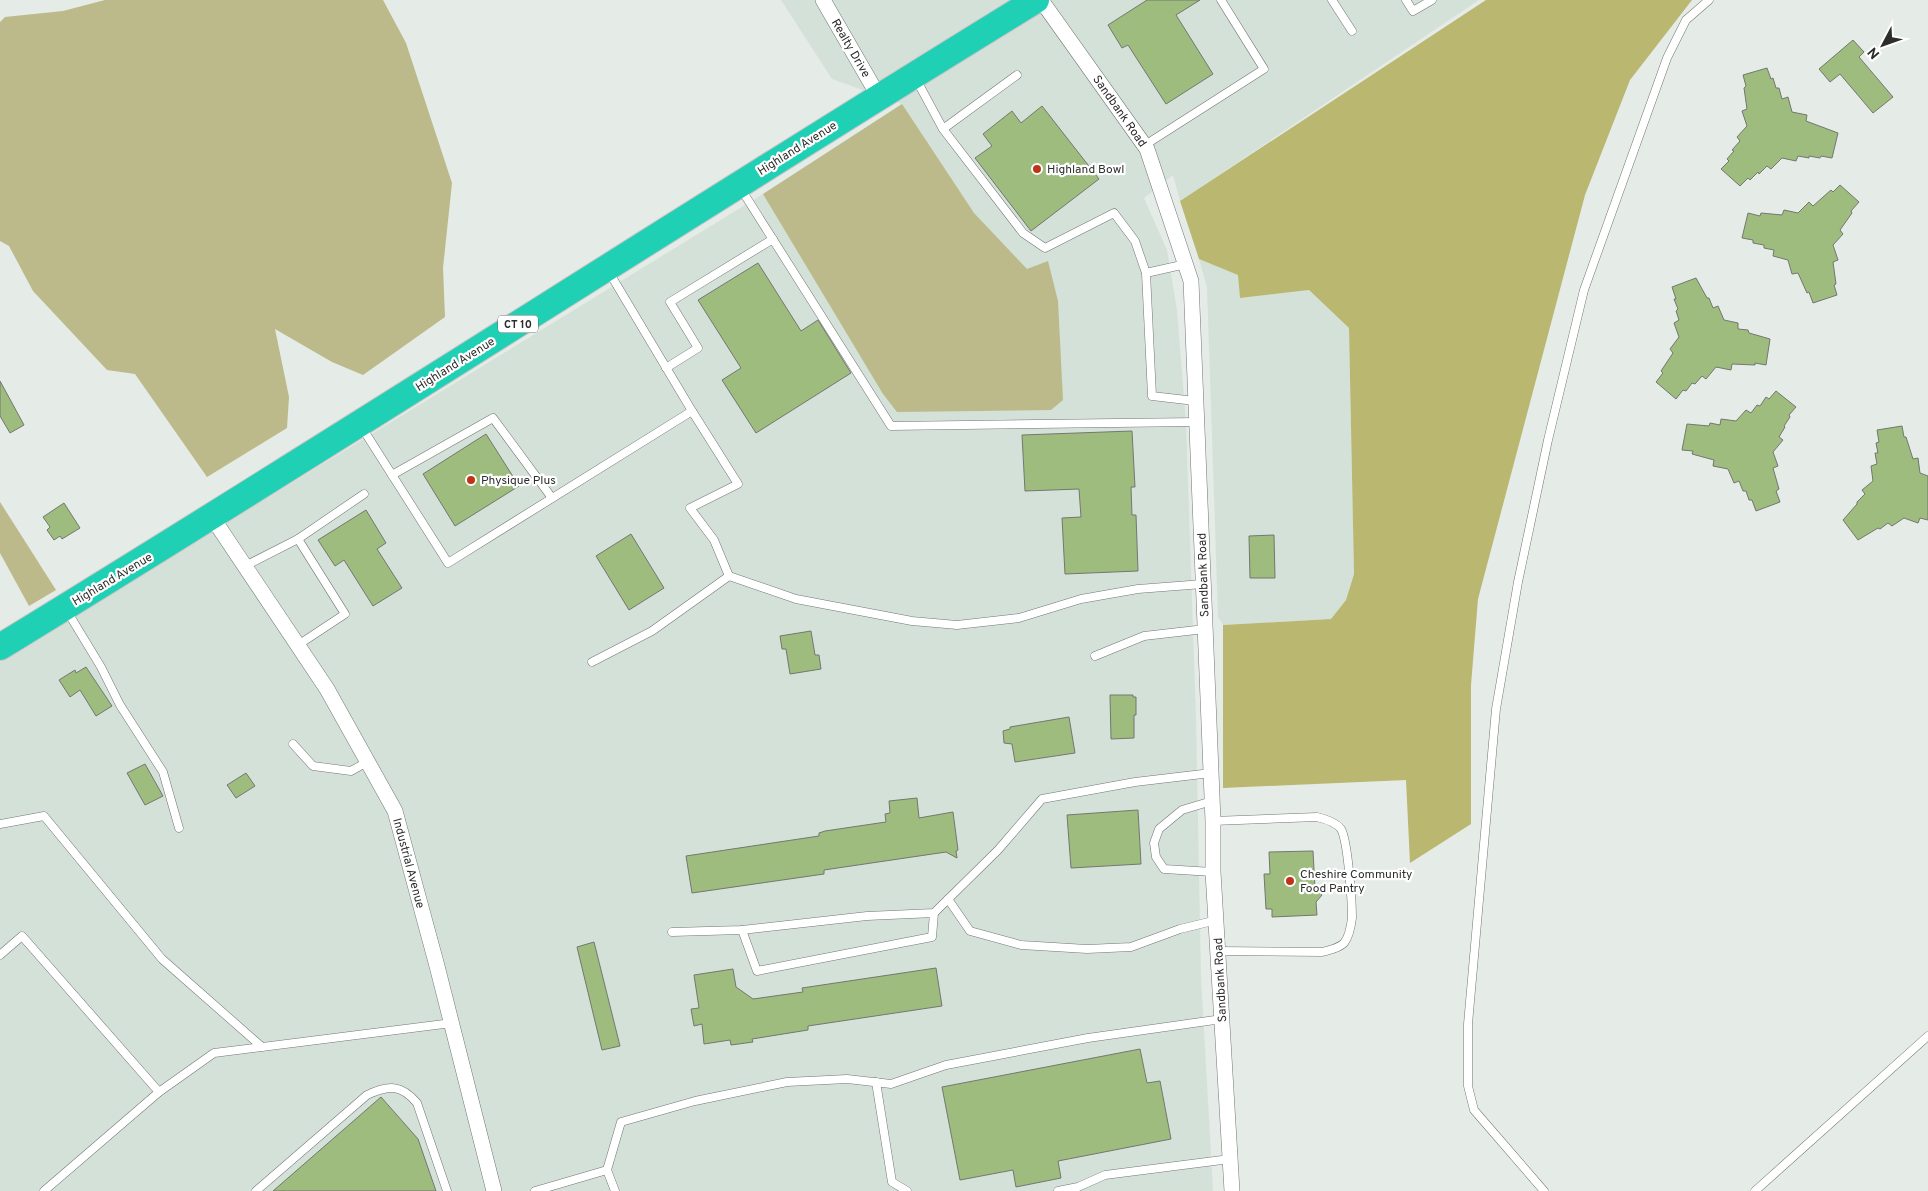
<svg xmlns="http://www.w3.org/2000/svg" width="1928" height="1191" viewBox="0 0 1928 1191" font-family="Overpass,sans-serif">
<rect width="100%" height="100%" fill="#e5ebe6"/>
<g fill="#d4e1d8">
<path d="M781 0H1479L1180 201 1173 175 1144 198 1167 250 1177 310 1186 422 1196 718 1201 977 1213 1191H0V662L763 194 902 104 832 79Z"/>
<path d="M1199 259 1239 275 1240 298 1309 290 1349 328 1354 574 1346 600 1331 619 1223 625 1218 617 1207 287Z"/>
</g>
<g fill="#bcba8a">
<path d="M105 0H383L406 43 452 183 443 268 445 317 363 375 332 362 275 329 289 397 287 428 207 477 135 374 107 370 33 291 9 246 0 241V22L5 17 63 11Z"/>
<path d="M902 104 974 213 1027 269 1048 261 1058 301 1063 400 1051 410 897 412 883 394 763 194Z"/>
<path d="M0 502 56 590 29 606 0 553Z"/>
</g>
<path fill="#bab771" d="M1486 0H1692L1630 80 1585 195 1478 599 1471 685V824L1410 863 1406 780 1223 788V625L1331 619 1346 600 1354 574 1349 328 1309 290 1240 298 1238 275 1199 259 1180 201Z"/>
<g fill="#9dbc7e" stroke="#747771">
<path d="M1147 0H1200L1176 15 1213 74 1166 104 1128 45 1122 48 1108 25Z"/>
<path d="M1853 40 1864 52 1859 57 1893 97 1873 113 1840 74 1830 82 1819 69Z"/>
<path d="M1767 68 1771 79 1773 78 1776 88H1779L1782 99 1788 97 1792 112 1807 115 1806 121 1838 133 1832 158 1821 156 1820 158 1809 156V158L1798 156 1796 161 1782 158 1771 169 1767 166 1759 174 1758 172 1750 180 1748 178 1740 186 1721 169 1729 161 1727 159 1734 151 1732 150 1740 141 1737 137 1747 126 1742 111 1747 109 1744 88 1746 86 1743 75Z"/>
<path d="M1042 106 1099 179 1031 231 975 158 992 146 983 134 1012 111 1021 123Z"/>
<path d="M1840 185 1859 202 1851 211 1852 213 1840 230 1843 234 1833 245 1838 260 1833 262 1836 284 1834 285 1837 295 1813 303 1809 292 1807 293 1798 273 1792 274 1788 260 1773 256 1774 250 1764 248V245L1753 243V240L1742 238 1748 213 1760 216 1761 213 1782 215 1784 210 1798 213 1809 202 1813 206 1831 190 1833 192Z"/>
<path d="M758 263 801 331 818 320 851 373 756 433 722 380 741 368 698 300Z"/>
<path d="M1696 278 1707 298H1709L1713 308 1718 306 1724 320 1738 323V329L1748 330 1749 333 1770 339 1766 365 1755 363V365L1732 364 1731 370 1716 367 1706 379 1702 376 1695 384 1692 383 1686 391 1683 390 1676 399 1656 382 1663 373 1661 371 1673 353 1670 349 1679 337 1674 323 1679 320 1676 311 1678 309 1674 299H1676L1672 287Z"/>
<path d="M0 381 24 425 10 433 0 416Z"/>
<path d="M1776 391 1796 407 1789 415 1790 417 1784 426 1785 427 1779 437 1783 440 1773 452 1778 466 1773 468 1779 489 1776 491 1780 502 1756 511 1752 500H1749L1746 491H1743L1739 481 1734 483 1728 469 1713 466 1714 460 1692 454 1693 451 1682 450 1687 424 1709 426 1710 423 1720 425 1721 419 1736 421 1746 410 1751 413 1757 405 1760 406 1766 397 1769 399Z"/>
<path d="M1902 426 1904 437H1906L1913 459 1918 458 1920 473 1928 476V520L1920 518 1918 523 1904 518 1892 526 1888 523 1880 529 1878 528 1858 540 1843 520 1857 504V502L1865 494 1862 490 1873 481 1871 466 1877 464 1875 453H1878L1876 443 1879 442 1877 430Z"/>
<path d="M1132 431 1135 487H1131L1132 515H1136L1138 571 1065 574 1062 518 1081 517 1079 489 1025 491 1022 435Z"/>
<path d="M486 434 519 486 455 526 423 474Z"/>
<path d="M64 503 80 528 62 539 60 536 54 540 47 530 50 527 43 517Z"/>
<path d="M366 510 386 543 377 549 402 588 373 606 344 560 335 566 318 540Z"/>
<path d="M631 534 664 588 629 610 596 556Z"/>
<path d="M1274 535 1275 578H1250L1249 536Z"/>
<path d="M811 631 815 655H819L821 669 790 674 786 649H782L780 636Z"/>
<path d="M86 667 112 706 96 716 80 690 70 697 59 680 75 670 76 673Z"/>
<path d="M1110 695H1133V697H1136V715H1134V738L1111 739Z"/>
<path d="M1069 717 1075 753 1015 762 1012 744 1004 743 1003 731 1010 729V727Z"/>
<path d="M145 764 163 796 145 805 127 773Z"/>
<path d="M246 773 255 786 236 798 227 785Z"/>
<path d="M917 798 919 818 953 812 958 850 956 851 957 858 946 852 824 870V874L692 893 686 856 819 836V833L825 831 886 822 885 814 890 813 889 801Z"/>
<path d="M1138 810 1141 864 1071 868 1067 815Z"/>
<path d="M1313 851 1315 888 1322 895 1316 902 1317 915 1272 917V909H1266L1264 874H1270L1269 852Z"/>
<path d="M594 942 620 1046 602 1050 577 947Z"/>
<path d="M936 968 942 1006 808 1026V1030L752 1039 753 1042 731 1045 730 1040 704 1044 702 1024 694 1026 691 1009 699 1008 694 975 733 969 736 987 753 999 803 992 802 988Z"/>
<path d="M1140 1049 1147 1083 1160 1081 1171 1139 1058 1161 1061 1178 1016 1187 1013 1170 960 1180 942 1087Z"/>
<path d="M381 1097 418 1139 436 1191H273Z"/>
</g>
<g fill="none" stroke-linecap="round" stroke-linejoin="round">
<g stroke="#717773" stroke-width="9">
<g id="lane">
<path d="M1332 0 1352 31"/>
<path d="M1406 0 1413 11 1432 0"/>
<path d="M916 79 943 129 1023 233 1045 248 1114 213 1135 241 1146 273 1152 396 1195 401"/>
<path d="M943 129 1017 75"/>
<path d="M1145 145 1264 69 1221 0"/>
<path d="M741 189 891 426 1196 422"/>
<path d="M1146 273 1186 264"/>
<path d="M666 368 698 348 670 302 773 239"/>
<path d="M361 426 448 563 692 411 609 272"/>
<path d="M392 475 493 418 552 498"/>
<path d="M245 566 298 539 364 494"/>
<path d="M729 576 796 599 912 621 957 625 1019 618 1081 599 1138 589 1203 584"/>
<path d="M67 611 101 667 120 705 163 772 179 828"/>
<path d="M298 645 345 614 298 539"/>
<path d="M1095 656 1144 636 1205 629"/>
<path d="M592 662 652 631 729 576 714 540 690 508 738 484 692 411"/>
<path d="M293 744 313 766 351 771 367 762"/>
<path d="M1212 801 1182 810 1159 829 1154 843 1156 857 1164 869 1213 872"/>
<path d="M1213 821 1317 817C1325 819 1336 822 1341 829 1348 841 1352 902 1352 918 1351 926 1349 937 1344 943 1338 949 1329 950 1322 952L1218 951"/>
<path d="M0 824 44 816 162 959 262 1047"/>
<path d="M948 899 970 931 1021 945 1087 949 1131 947 1180 929 1217 920"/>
<path d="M742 930 757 971 932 937 934 913"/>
<path d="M672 932 742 930 867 916 934 913 998 850 1042 799 1135 782 1211 773"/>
<path d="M0 955 22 936 159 1092"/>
<path d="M876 1082 892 1182 907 1191"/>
<path d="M44 1191 159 1092 214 1053 452 1023"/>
<path d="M256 1191 367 1095C388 1085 401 1084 417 1103L447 1191"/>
<path d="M535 1191 607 1170"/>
<path d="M615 1191 607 1170 621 1122 695 1101 787 1082 847 1079 891 1084 946 1065 1088 1038 1222 1019"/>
<path d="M1058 1191 1078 1187 1105 1175 1230 1159"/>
<path d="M1544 1191 1474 1110 1468 1086V1024L1496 709 1518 582 1548 440 1584 290 1667 58 1686 20 1709 0"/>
<path d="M1755 1191 1928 1036"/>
</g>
</g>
<g stroke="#717773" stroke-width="16">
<g id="street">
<path d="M823 0 879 97"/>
<path d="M1041 0 1147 149 1191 281 1213 821V872L1232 1191"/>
<path d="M212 517 327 689 395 811 437 966 494 1191"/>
</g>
</g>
<g stroke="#c4c4c4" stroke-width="28">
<path id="highway" d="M0 647C347 435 689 213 1036 0"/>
</g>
<use href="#lane" stroke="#fff" stroke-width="8"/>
<use href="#street" stroke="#fff" stroke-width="15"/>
<use href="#highway" stroke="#1fd0b5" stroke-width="26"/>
</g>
<g fill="#bf3417" stroke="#fff" stroke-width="2">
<circle cx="1037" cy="169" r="5"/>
<circle cx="471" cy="480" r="5"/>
<circle cx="1290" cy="881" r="5"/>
</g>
<g text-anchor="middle" stroke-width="4.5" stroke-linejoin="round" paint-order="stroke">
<rect fill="#fff" stroke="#6b6d6b" stroke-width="1" x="498" y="315.5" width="40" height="17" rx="4"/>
<g font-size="11" font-weight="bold" fill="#2c2e2c">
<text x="518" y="328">CT 10</text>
</g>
<g font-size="12" fill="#2c2e2c" stroke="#fff">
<text transform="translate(851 48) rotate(60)" y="4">Realty Drive</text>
<text transform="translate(1120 111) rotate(55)" y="4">Sandbank Road</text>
<text transform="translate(797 148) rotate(-32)" y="4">Highland Avenue</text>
<text transform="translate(455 364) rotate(-32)" y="4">Highland Avenue</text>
<text transform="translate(1203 575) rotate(-92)" y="4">Sandbank Road</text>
<text transform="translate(112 579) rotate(-31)" y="4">Highland Avenue</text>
<text transform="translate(409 863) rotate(75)" y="4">Industrial Avenue</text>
<text transform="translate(1220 980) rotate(-93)" y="4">Sandbank Road</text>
</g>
<g font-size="12" fill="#2c2e2c" stroke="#fff" text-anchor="start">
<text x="1047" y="173">Highland Bowl</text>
<text x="481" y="484">Physique Plus</text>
<text x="1300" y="878">Cheshire Community<tspan x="1300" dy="14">Food Pantry</tspan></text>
</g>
</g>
<g transform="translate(1883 45) rotate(229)" stroke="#ffffff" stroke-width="4" paint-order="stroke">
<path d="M0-4L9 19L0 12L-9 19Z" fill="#2c2e2c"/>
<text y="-8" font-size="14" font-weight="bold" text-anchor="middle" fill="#2c2e2c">N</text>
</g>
</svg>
